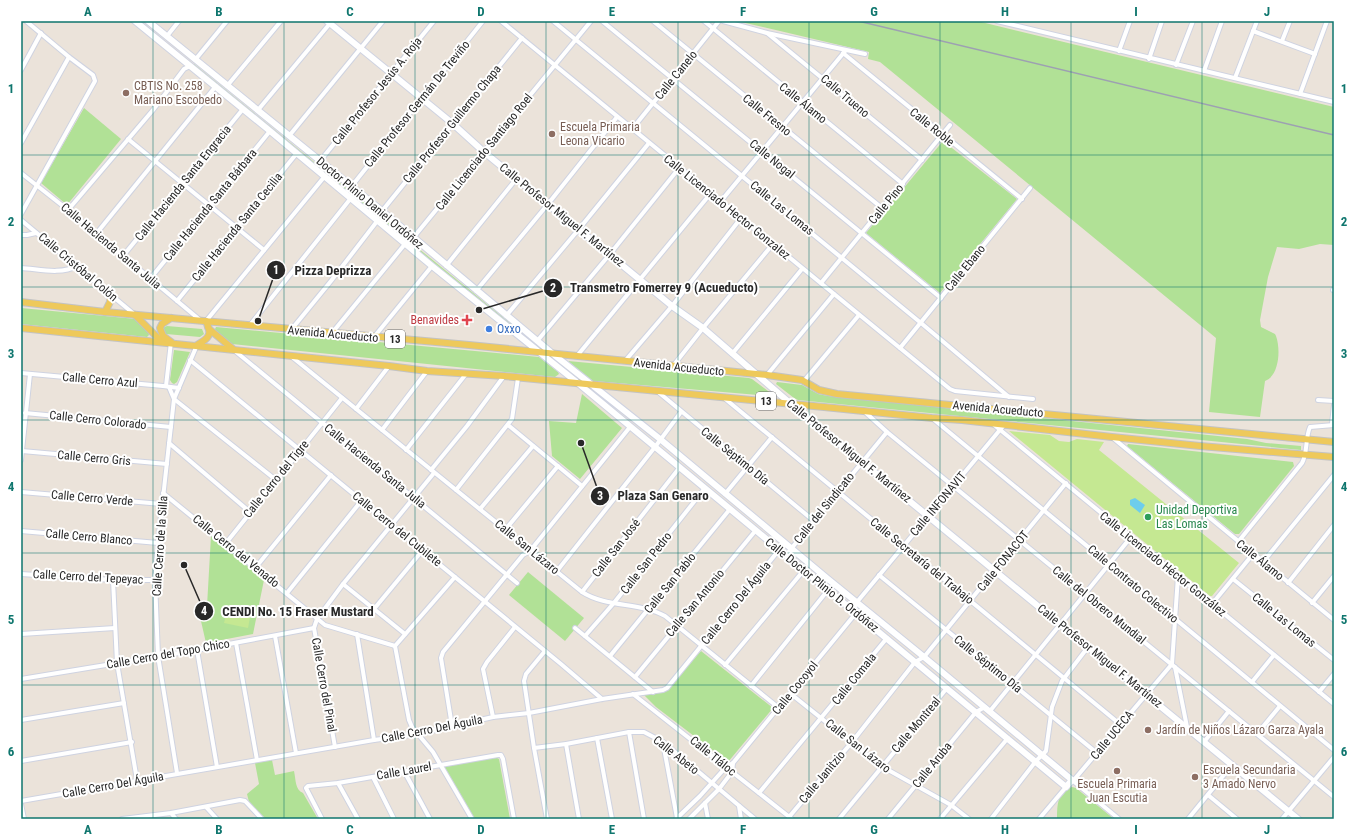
<svg xmlns="http://www.w3.org/2000/svg" width="1355" height="840" viewBox="0 0 1355 840" font-family="'Roboto Condensed',sans-serif">
<rect width="100%" height="100%" fill="#ebe3da"/>
<g fill="#b1e196">
<path d="M737 21H977L1334 107V245L1320 244 1299 249 1277 247 1268 277 1260 320 1261 327 1275 334 1276 336C1281 350 1279 376 1265 381L1260 417 1209 412 1216 338 880 62 868 59 869 52Z"/>
<path d="M194 64 406 237 407 239H404L194 66Z"/>
<path d="M84 108 121 139 67 205 41 183Z"/>
<path d="M943 141 1017 199 940 293 866 233Z"/>
<path d="M413 244 537 345V347L536 348 413 246Z"/>
<path d="M21 308 136 319 148 332 149 335 147 337 21 324Z"/>
<path d="M167 326 202 329 204 334 200 337 166 334 163 328Z"/>
<path d="M216 327 539 357 558 372 559 374 555 377 232 344 216 331 215 329Z"/>
<path d="M174 350 190 352 177 382 174 384 172 383 170 380Z"/>
<path d="M568 361 749 378 752 379 772 394 770 396 594 381H592Z"/>
<path d="M777 382 802 385 818 394 828 396 1247 439 1266 443 1301 446V450L798 400 794 398 776 384Z"/>
<path d="M582 394 622 428 580 479 552 456 549 421 576 423Z"/>
<path d="M1128 444 1293 462 1294 466 1239 534H1235L1127 446Z"/>
<path d="M211 536 264 580 253 634 206 643 198 608 207 606Z"/>
<path d="M528 572 584 618 565 641 509 595Z"/>
<path d="M701 651 773 708 728 762 656 707 644 695 667 690Z"/>
<path d="M495 757 499 759 510 819H473L444 768 446 765Z"/>
<path d="M272 760 275 775 294 771C296 780 295 790 303 793L318 819H264L249 802 247 794 259 784 255 763Z"/>
<path d="M1072 787 1076 788 1114 819H1057C1057 807 1057 790 1072 787Z"/>
</g>
<g fill="#c5e892">
<path d="M1009 431 1050 435 1059 441 1069 442 1077 439 1104 442 1099 450 1239 563 1212 596H1210Z"/>
<path d="M228 607 251 612 248 628 224 623Z"/>
</g>
<path fill="#6dcdec" d="M1135 498 1145 505 1140 513 1130 505V500Z"/>
<g fill="none" stroke-linecap="round" stroke-linejoin="round">
<g stroke="#cfd3e1" stroke-width="6">
<g id="street">
<path d="M501 21 950 389 955 391 1033 399"/>
<path d="M553 21 921 323 1009 397"/>
<path d="M602 21 941 298"/>
<path d="M653 21 882 208"/>
<path d="M704 21 903 184"/>
<path d="M723 21 767 33 865 54"/>
<path d="M997 21 1334 102"/>
<path d="M1253 31 1315 54"/>
<path d="M767 33 922 160"/>
<path d="M167 36 179 21"/>
<path d="M1282 41 1290 21"/>
<path d="M1119 51 1130 21"/>
<path d="M843 53 1022 199"/>
<path d="M1149 59 1162 21"/>
<path d="M195 60 227 21"/>
<path d="M1176 65 1193 21"/>
<path d="M21 70 41 33"/>
<path d="M1204 71 1222 21"/>
<path d="M1235 78 1257 21"/>
<path d="M227 86 281 21"/>
<path d="M1300 94 1327 21"/>
<path d="M258 110 332 21"/>
<path d="M633 128 719 21"/>
<path d="M289 136 383 21"/>
<path d="M128 139 264 250"/>
<path d="M21 143 69 57"/>
<path d="M320 161 434 21"/>
<path d="M21 173 68 210 200 320"/>
<path d="M351 187 483 21"/>
<path d="M721 201 846 50"/>
<path d="M68 210 153 110 184 69 190 66"/>
<path d="M382 211 522 38"/>
<path d="M21 214 95 81 93 75 69 57 26 21"/>
<path d="M21 220 134 314"/>
<path d="M96 234 216 86"/>
<path d="M21 235H27L36 233"/>
<path d="M413 238 591 21"/>
<path d="M123 256 243 109"/>
<path d="M446 266 517 178"/>
<path d="M21 268C39 269 60 275 77 266"/>
<path d="M150 279 270 131"/>
<path d="M821 283 950 125"/>
<path d="M1333 290H1334"/>
<path d="M476 291 548 204 617 117"/>
<path d="M177 301 297 153"/>
<path d="M506 316 579 229 649 143"/>
<path d="M206 321 325 176"/>
<path d="M250 325 351 198"/>
<path d="M291 330 331 281 378 220"/>
<path d="M332 333 405 244"/>
<path d="M374 337 432 266"/>
<path d="M538 340 610 254 680 167"/>
<path d="M900 348 1030 188"/>
<path d="M235 351 517 583"/>
<path d="M732 354 802 269"/>
<path d="M577 356 711 193"/>
<path d="M292 357 582 592C607 608 640 602 665 616L779 708"/>
<path d="M190 360 561 664 602 699"/>
<path d="M625 361 672 306 741 218"/>
<path d="M673 366 703 328 773 244"/>
<path d="M21 373 163 386 179 388"/>
<path d="M767 375 834 294"/>
<path d="M804 381 859 315"/>
<path d="M166 386 171 342"/>
<path d="M169 387 174 399 276 480"/>
<path d="M657 391 814 521"/>
<path d="M723 397 1121 725"/>
<path d="M1318 400 1334 401"/>
<path d="M356 409 389 366"/>
<path d="M865 412 887 432 1334 797"/>
<path d="M25 413 171 427"/>
<path d="M932 418 1334 750"/>
<path d="M993 424 1334 704"/>
<path d="M1332 424 1334 405"/>
<path d="M508 425 582 486"/>
<path d="M382 430 427 371"/>
<path d="M1113 438 1334 620"/>
<path d="M169 443 250 512"/>
<path d="M406 450 466 374"/>
<path d="M22 451 167 464"/>
<path d="M21 460 30 374"/>
<path d="M431 470 467 426 504 376"/>
<path d="M456 490 512 419 518 378"/>
<path d="M21 492 162 504"/>
<path d="M163 493 325 625 395 646"/>
<path d="M725 494 772 437"/>
<path d="M480 509 533 446"/>
<path d="M505 530 558 466"/>
<path d="M21 531 158 543"/>
<path d="M1238 542 1302 463C1308 452 1305 438 1310 427L1334 425"/>
<path d="M226 543 342 398"/>
<path d="M786 555 887 432"/>
<path d="M1263 562 1334 475"/>
<path d="M256 567 331 475"/>
<path d="M557 571 655 447 681 412"/>
<path d="M21 574 113 580H155"/>
<path d="M879 575 1097 753"/>
<path d="M455 577 395 646 409 720 412 727 433 752 472 819"/>
<path d="M1233 579 1334 660"/>
<path d="M113 580 117 663 137 780"/>
<path d="M1288 583 1334 525"/>
<path d="M343 584 405 634"/>
<path d="M582 592 680 467"/>
<path d="M287 593 362 500"/>
<path d="M1312 603 1334 576"/>
<path d="M1212 604 1253 554"/>
<path d="M374 609 422 551"/>
<path d="M575 628 653 692"/>
<path d="M21 634 115 628"/>
<path d="M357 634 374 740"/>
<path d="M275 636 296 753"/>
<path d="M585 636 613 604 705 488"/>
<path d="M236 643 257 760"/>
<path d="M197 650 217 767"/>
<path d="M545 651 526 674 524 681 534 748 547 819"/>
<path d="M610 656 730 509"/>
<path d="M725 665 804 570"/>
<path d="M1175 667 1187 727"/>
<path d="M635 677 756 530"/>
<path d="M21 679 197 650 314 628"/>
<path d="M1252 682 1274 655"/>
<path d="M751 686 828 590"/>
<path d="M1319 692 1334 674"/>
<path d="M633 694 792 819"/>
<path d="M791 694 881 766 951 805 969 819"/>
<path d="M990 711 1131 537"/>
<path d="M493 717 483 669 487 662 515 627"/>
<path d="M21 720 124 703"/>
<path d="M452 726 441 658 443 652 523 555 530 551 630 427"/>
<path d="M629 732 644 819"/>
<path d="M1257 734 1280 706"/>
<path d="M597 738 612 819"/>
<path d="M1204 742 1229 711"/>
<path d="M663 743 677 818"/>
<path d="M566 744 579 819"/>
<path d="M335 747 314 628 317 619 343 584 434 473"/>
<path d="M534 748 566 744 629 732H644L663 742 755 819"/>
<path d="M21 761 132 742"/>
<path d="M404 771 430 819"/>
<path d="M177 773 158 656 155 580 158 543 174 399 197 345"/>
<path d="M373 777 394 819"/>
<path d="M1072 780 1119 819"/>
<path d="M1073 781 1172 664 1178 576"/>
<path d="M338 783 358 819"/>
<path d="M759 793 887 638"/>
<path d="M1208 795 1237 819"/>
<path d="M21 801 374 740 418 734 493 717 529 713 602 699 663 690 667 688 779 550"/>
<path d="M705 803 708 819"/>
<path d="M21 804 24 819"/>
<path d="M739 806 741 819"/>
<path d="M206 807 217 819"/>
<path d="M171 813 176 819"/>
<path d="M789 817 852 742 915 662 924 657 1066 483"/>
<path d="M122 819 171 813 240 800 245 801 262 819"/>
<path d="M322 819 306 788 308 786 338 783 498 755H501L503 759 514 819"/>
<path d="M676 819 700 796 726 767 733 763 856 613 855 606 857 602 1004 425"/>
<path d="M689 819 719 789 732 772 733 763"/>
<path d="M839 819 947 688"/>
<path d="M888 819 976 712 985 707"/>
<path d="M940 819 1008 738"/>
<path d="M991 819 1036 761 1046 751 1052 707 1062 681 1088 647"/>
<path d="M1039 819 1066 787"/>
<path d="M1188 819 1232 765"/>
<path d="M1282 819 1334 757"/>
</g>
</g>
<g stroke="#cfd3e1" stroke-width="8">
<g id="secondary">
<path d="M135 21 270 131 432 266 579 384 1066 787 1072 780 924 657 828 579 660 439 553 354 382 211 148 21"/>
<path d="M327 21 452 123 484 152 672 306 703 328 791 404 1298 819"/>
</g>
</g>
<g stroke="#c3c3c3" stroke-width="8">
<g id="primary">
<path d="M21 302 105 312 469 345 767 375 802 380 819 390 837 394 1334 442"/>
<path d="M105 312 110 302 111 294"/>
<path d="M135 315 161 341"/>
<path d="M206 321 209 329 233 349"/>
<path d="M21 328 389 366 427 371 504 376 834 408 932 418 962 420 1112 437 1200 446 1334 457"/>
<path d="M171 342 163 336 160 328 162 324 171 318"/>
<path d="M197 345C204 341 213 336 208 327"/>
</g>
</g>
<use href="#street" stroke="#fff" stroke-width="4"/>
<use href="#secondary" stroke="#fff" stroke-width="6"/>
<use href="#primary" stroke="#eec95b" stroke-width="6"/>
<path stroke="#9da0b2" stroke-width="1.5" d="M858 21 1334 135"/>
</g>
<path fill="none" stroke="#0f766e" stroke-width="1" stroke-opacity="0.55" d="M153 21V819M284 21V819M415 21V819M546 21V819M678 21V819M809 21V819M940 21V819M1071 21V819M1202 21V819M21 155H1334M21 287H1334M21 420H1334M21 553H1334M21 685H1334"/>
<g fill="#8d6e63" stroke="#fff" stroke-width="1.5">
<circle cx="126" cy="93" r="4"/>
<circle cx="552" cy="134" r="4"/>
<circle cx="1148" cy="730" r="4"/>
<circle cx="1117" cy="771" r="4"/>
<circle cx="1195" cy="777" r="4"/>
</g>
<path fill="#e0444e" stroke="#fff" stroke-width="1.5" d="M465 314h4v4h4v4h-4v4h-4v-4h-4v-4h4z"/>
<circle fill="#3f7fe0" stroke="#fff" stroke-width="1.5" cx="489" cy="329" r="4"/>
<circle fill="#2e9e5b" stroke="#fff" stroke-width="1.5" cx="1148" cy="517" r="4"/>
<g text-anchor="middle" stroke-width="4" stroke-linejoin="round" paint-order="stroke">
<g fill="#fff" stroke="#686868" stroke-width="1">
<rect x="385" y="330" width="20" height="18" rx="3"/>
<rect x="756" y="392" width="20" height="18" rx="3"/>
</g>
<g font-size="11" font-weight="bold" fill="#282828">
<text x="395" y="343">13</text>
<text x="766" y="405">13</text>
</g>
<g font-size="12" fill="#282828" stroke="#fff">
<text transform="translate(676 75) rotate(-51)" y="4">Calle Canelo</text>
<text transform="translate(377 91) rotate(-51)" y="4">Calle Profesor Jesús A. Roja</text>
<text transform="translate(845 96) rotate(40)" y="4">Calle Trueno</text>
<text transform="translate(803 103) rotate(39)" y="4">Calle Álamo</text>
<text transform="translate(417 104) rotate(-51)" y="4">Calle Profesor Germán De Treviño</text>
<text transform="translate(767 115) rotate(39)" y="4">Calle Fresno</text>
<text transform="translate(452 124) rotate(-51)" y="4">Calle Profesor Guillermo Chapa</text>
<text transform="translate(932 127) rotate(39)" y="4">Calle Roble</text>
<text transform="translate(484 152) rotate(-51)" y="4">Calle Licenciado Santiago Roel</text>
<text transform="translate(772 159) rotate(39)" y="4">Calle Nogal</text>
<text transform="translate(183 183) rotate(-51)" y="4">Calle Hacienda Santa Engracia</text>
<text transform="translate(370 203) rotate(40)" y="4">Doctor Plinio Daniel Ordóñez</text>
<text transform="translate(886 204) rotate(-51)" y="4">Calle Pino</text>
<text transform="translate(210 205) rotate(-51)" y="4">Calle Hacienda Santa Bárbara</text>
<text transform="translate(727 207) rotate(39)" y="4">Calle Licenciado Hector Gonzalez</text>
<text transform="translate(782 208) rotate(39)" y="4">Calle Las Lomas</text>
<text transform="translate(562 215) rotate(39)" y="4">Calle Profesor Miguel F. Martínez</text>
<text transform="translate(237 227) rotate(-51)" y="4">Calle Hacienda Santa Cecilia</text>
<text transform="translate(111 246) rotate(40)" y="4">Calle Hacienda Santa Julia</text>
<text transform="translate(78 267) rotate(40)" y="4">Calle Cristóbal Colón</text>
<text transform="translate(965 268) rotate(-51)" y="4">Calle Ebano</text>
<text transform="translate(333 334) rotate(5)" y="4">Avenida Acueducto</text>
<text transform="translate(679 367) rotate(6)" y="4">Avenida Acueducto</text>
<text transform="translate(100 380) rotate(5)" y="4">Calle Cerro Azul</text>
<text transform="translate(998 409) rotate(5)" y="4">Avenida Acueducto</text>
<text transform="translate(98 420) rotate(6)" y="4">Calle Cerro Colorado</text>
<text transform="translate(849 451) rotate(39)" y="4">Calle Profesor Miguel F. Martínez</text>
<text transform="translate(735 456) rotate(39)" y="4">Calle Séptimo Día</text>
<text transform="translate(94 458) rotate(5)" y="4">Calle Cerro Gris</text>
<text transform="translate(375 466) rotate(39)" y="4">Calle Hacienda Santa Julia</text>
<text transform="translate(276 479) rotate(-51)" y="4">Calle Cerro del Tigre</text>
<text transform="translate(92 498) rotate(5)" y="4">Calle Cerro Verde</text>
<text transform="translate(938 504) rotate(-50)" y="4">Calle INFONAVIT</text>
<text transform="translate(824 508) rotate(-51)" y="4">Calle del Sindicato</text>
<text transform="translate(397 529) rotate(39)" y="4">Calle Cerro del Cubilete</text>
<text transform="translate(89 537) rotate(5)" y="4">Calle Cerro Blanco</text>
<text transform="translate(160 546) rotate(-86)" y="4">Calle Cerro de la Silla</text>
<text transform="translate(527 547) rotate(39)" y="4">Calle San Lázaro</text>
<text transform="translate(616 548) rotate(-52)" y="4">Calle San José</text>
<text transform="translate(236 551) rotate(39)" y="4">Calle Cerro del Venado</text>
<text transform="translate(1260 560) rotate(39)" y="4">Calle Álamo</text>
<text transform="translate(922 561) rotate(39)" y="4">Calle Secretaría del Trabajo</text>
<text transform="translate(1003 561) rotate(-51)" y="4">Calle FONACOT</text>
<text transform="translate(646 563) rotate(-52)" y="4">Calle San Pedro</text>
<text transform="translate(1163 564) rotate(39)" y="4">Calle Licenciado Héctor González</text>
<text transform="translate(88 577) rotate(3)" y="4">Calle Cerro del Tepeyac</text>
<text transform="translate(670 583) rotate(-51)" y="4">Calle San Pablo</text>
<text transform="translate(1133 584) rotate(40)" y="4">Calle Contrato Colectivo</text>
<text transform="translate(822 585) rotate(39)" y="4">Calle Doctor Plinio D. Ordóñez</text>
<text transform="translate(695 603) rotate(-50)" y="4">Calle San Antonio</text>
<text transform="translate(736 603) rotate(-51)" y="4">Calle Cerro Del Águila</text>
<text transform="translate(1099 605) rotate(39)" y="4">Calle del Obrero Mundial</text>
<text transform="translate(1284 620) rotate(39)" y="4">Calle Las Lomas</text>
<text transform="translate(168 654) rotate(-10)" y="4">Calle Cerro del Topo Chico</text>
<text transform="translate(1100 656) rotate(39)" y="4">Calle Profesor Miguel F. Martínez</text>
<text transform="translate(988 664) rotate(39)" y="4">Calle Séptimo Día</text>
<text transform="translate(854 679) rotate(-51)" y="4">Calle Comala</text>
<text transform="translate(324 685) rotate(80)" y="4">Calle Cerro del Pinal</text>
<text transform="translate(795 688) rotate(-51)" y="4">Calle Cocoyol</text>
<text transform="translate(916 725) rotate(-50)" y="4">Calle Montreal</text>
<text transform="translate(432 729) rotate(-11)" y="4">Calle Cerro Del Águila</text>
<text transform="translate(1112 735) rotate(-50)" y="4">Calle UCECA</text>
<text transform="translate(858 746) rotate(38)" y="4">Calle San Lázaro</text>
<text transform="translate(676 755) rotate(38)" y="4">Calle Abeto</text>
<text transform="translate(713 756) rotate(39)" y="4">Calle Tláloc</text>
<text transform="translate(932 765) rotate(-51)" y="4">Calle Aruba</text>
<text transform="translate(404 771) rotate(-10)" y="4">Calle Laurel</text>
<text transform="translate(822 777) rotate(-50)" y="4">Calle Janitzio</text>
<text transform="translate(113 785) rotate(-10)" y="4">Calle Cerro Del Águila</text>
</g>
<g font-size="12" fill="#785e54" stroke="#fff" text-anchor="start">
<text x="134" y="90">CBTIS No. 258<tspan x="134" dy="14">Mariano Escobedo</tspan></text>
<text x="560" y="131">Escuela Primaria<tspan x="560" dy="14">Leona Vicario</tspan></text>
<text x="1156" y="734">Jardín de Niños Lázaro Garza Ayala</text>
<text x="1203" y="774">Escuela Secundaria<tspan x="1203" dy="14">3 Amado Nervo</tspan></text>
<text x="1117" y="788" text-anchor="middle">Escuela Primaria<tspan x="1117" dy="14">Juan Escutia</tspan></text>
</g>
<g font-size="12" fill="#be3a42" stroke="#fff" text-anchor="end">
<text x="459" y="324">Benavides</text>
</g>
<g font-size="12" fill="#366cbe" stroke="#fff" text-anchor="start">
<text x="497" y="333">Oxxo</text>
</g>
<g font-size="12" fill="#27864d" stroke="#fff" text-anchor="start">
<text x="1156" y="514">Unidad Deportiva<tspan x="1156" dy="14">Las Lomas</tspan></text>
</g>
</g>
<path fill="none" stroke="#282828" stroke-width="1.5" d="M258 321L276 270M479 310L553 288M581 443L600 496M184 565L204 611"/>
<g fill="#282828" stroke="#fff" stroke-width="1.5">
<circle cx="258" cy="321" r="4"/>
<circle cx="479" cy="310" r="4"/>
<circle cx="581" cy="443" r="4"/>
<circle cx="184" cy="565" r="4"/>
<circle cx="276" cy="270" r="10"/>
<circle cx="553" cy="288" r="10"/>
<circle cx="600" cy="496" r="10"/>
<circle cx="204" cy="611" r="10"/>
</g>
<g font-size="12" text-anchor="middle" font-weight="bold" fill="#fff">
<text x="276" y="274">1</text>
<text x="553" y="292">2</text>
<text x="600" y="500">3</text>
<text x="204" y="615">4</text>
</g>
<g font-size="13" text-anchor="middle" font-weight="bold" fill="#282828" stroke="#fff" stroke-width="4" stroke-linejoin="round" paint-order="stroke">
<text x="333" y="275">Pizza Deprizza</text>
<text x="664" y="292">Transmetro Fomerrey 9 (Acueducto)</text>
<text x="663" y="500">Plaza San Genaro</text>
<text x="298" y="616">CENDI No. 15 Fraser Mustard</text>
</g>
<rect width="1355" height="840" fill="none" stroke="#ffffff" stroke-width="44"/>
<rect x="22" y="22" width="1311" height="796" fill="none" stroke="#0f766e" stroke-width="1.5"/>
<g font-size="13" text-anchor="middle" font-weight="bold" fill="#0f766e">
<text x="88" y="16">A</text>
<text x="219" y="16">B</text>
<text x="350" y="16">C</text>
<text x="481" y="16">D</text>
<text x="612" y="16">E</text>
<text x="743" y="16">F</text>
<text x="874" y="16">G</text>
<text x="1005" y="16">H</text>
<text x="1136" y="16">I</text>
<text x="1267" y="16">J</text>
<text x="11" y="93">1</text>
<text x="1344" y="93">1</text>
<text x="11" y="226">2</text>
<text x="1344" y="226">2</text>
<text x="11" y="358">3</text>
<text x="1344" y="358">3</text>
<text x="11" y="491">4</text>
<text x="1344" y="491">4</text>
<text x="11" y="624">5</text>
<text x="1344" y="624">5</text>
<text x="11" y="756">6</text>
<text x="1344" y="756">6</text>
<text x="88" y="834">A</text>
<text x="219" y="834">B</text>
<text x="350" y="834">C</text>
<text x="481" y="834">D</text>
<text x="612" y="834">E</text>
<text x="743" y="834">F</text>
<text x="874" y="834">G</text>
<text x="1005" y="834">H</text>
<text x="1136" y="834">I</text>
<text x="1267" y="834">J</text>
</g>
</svg>
